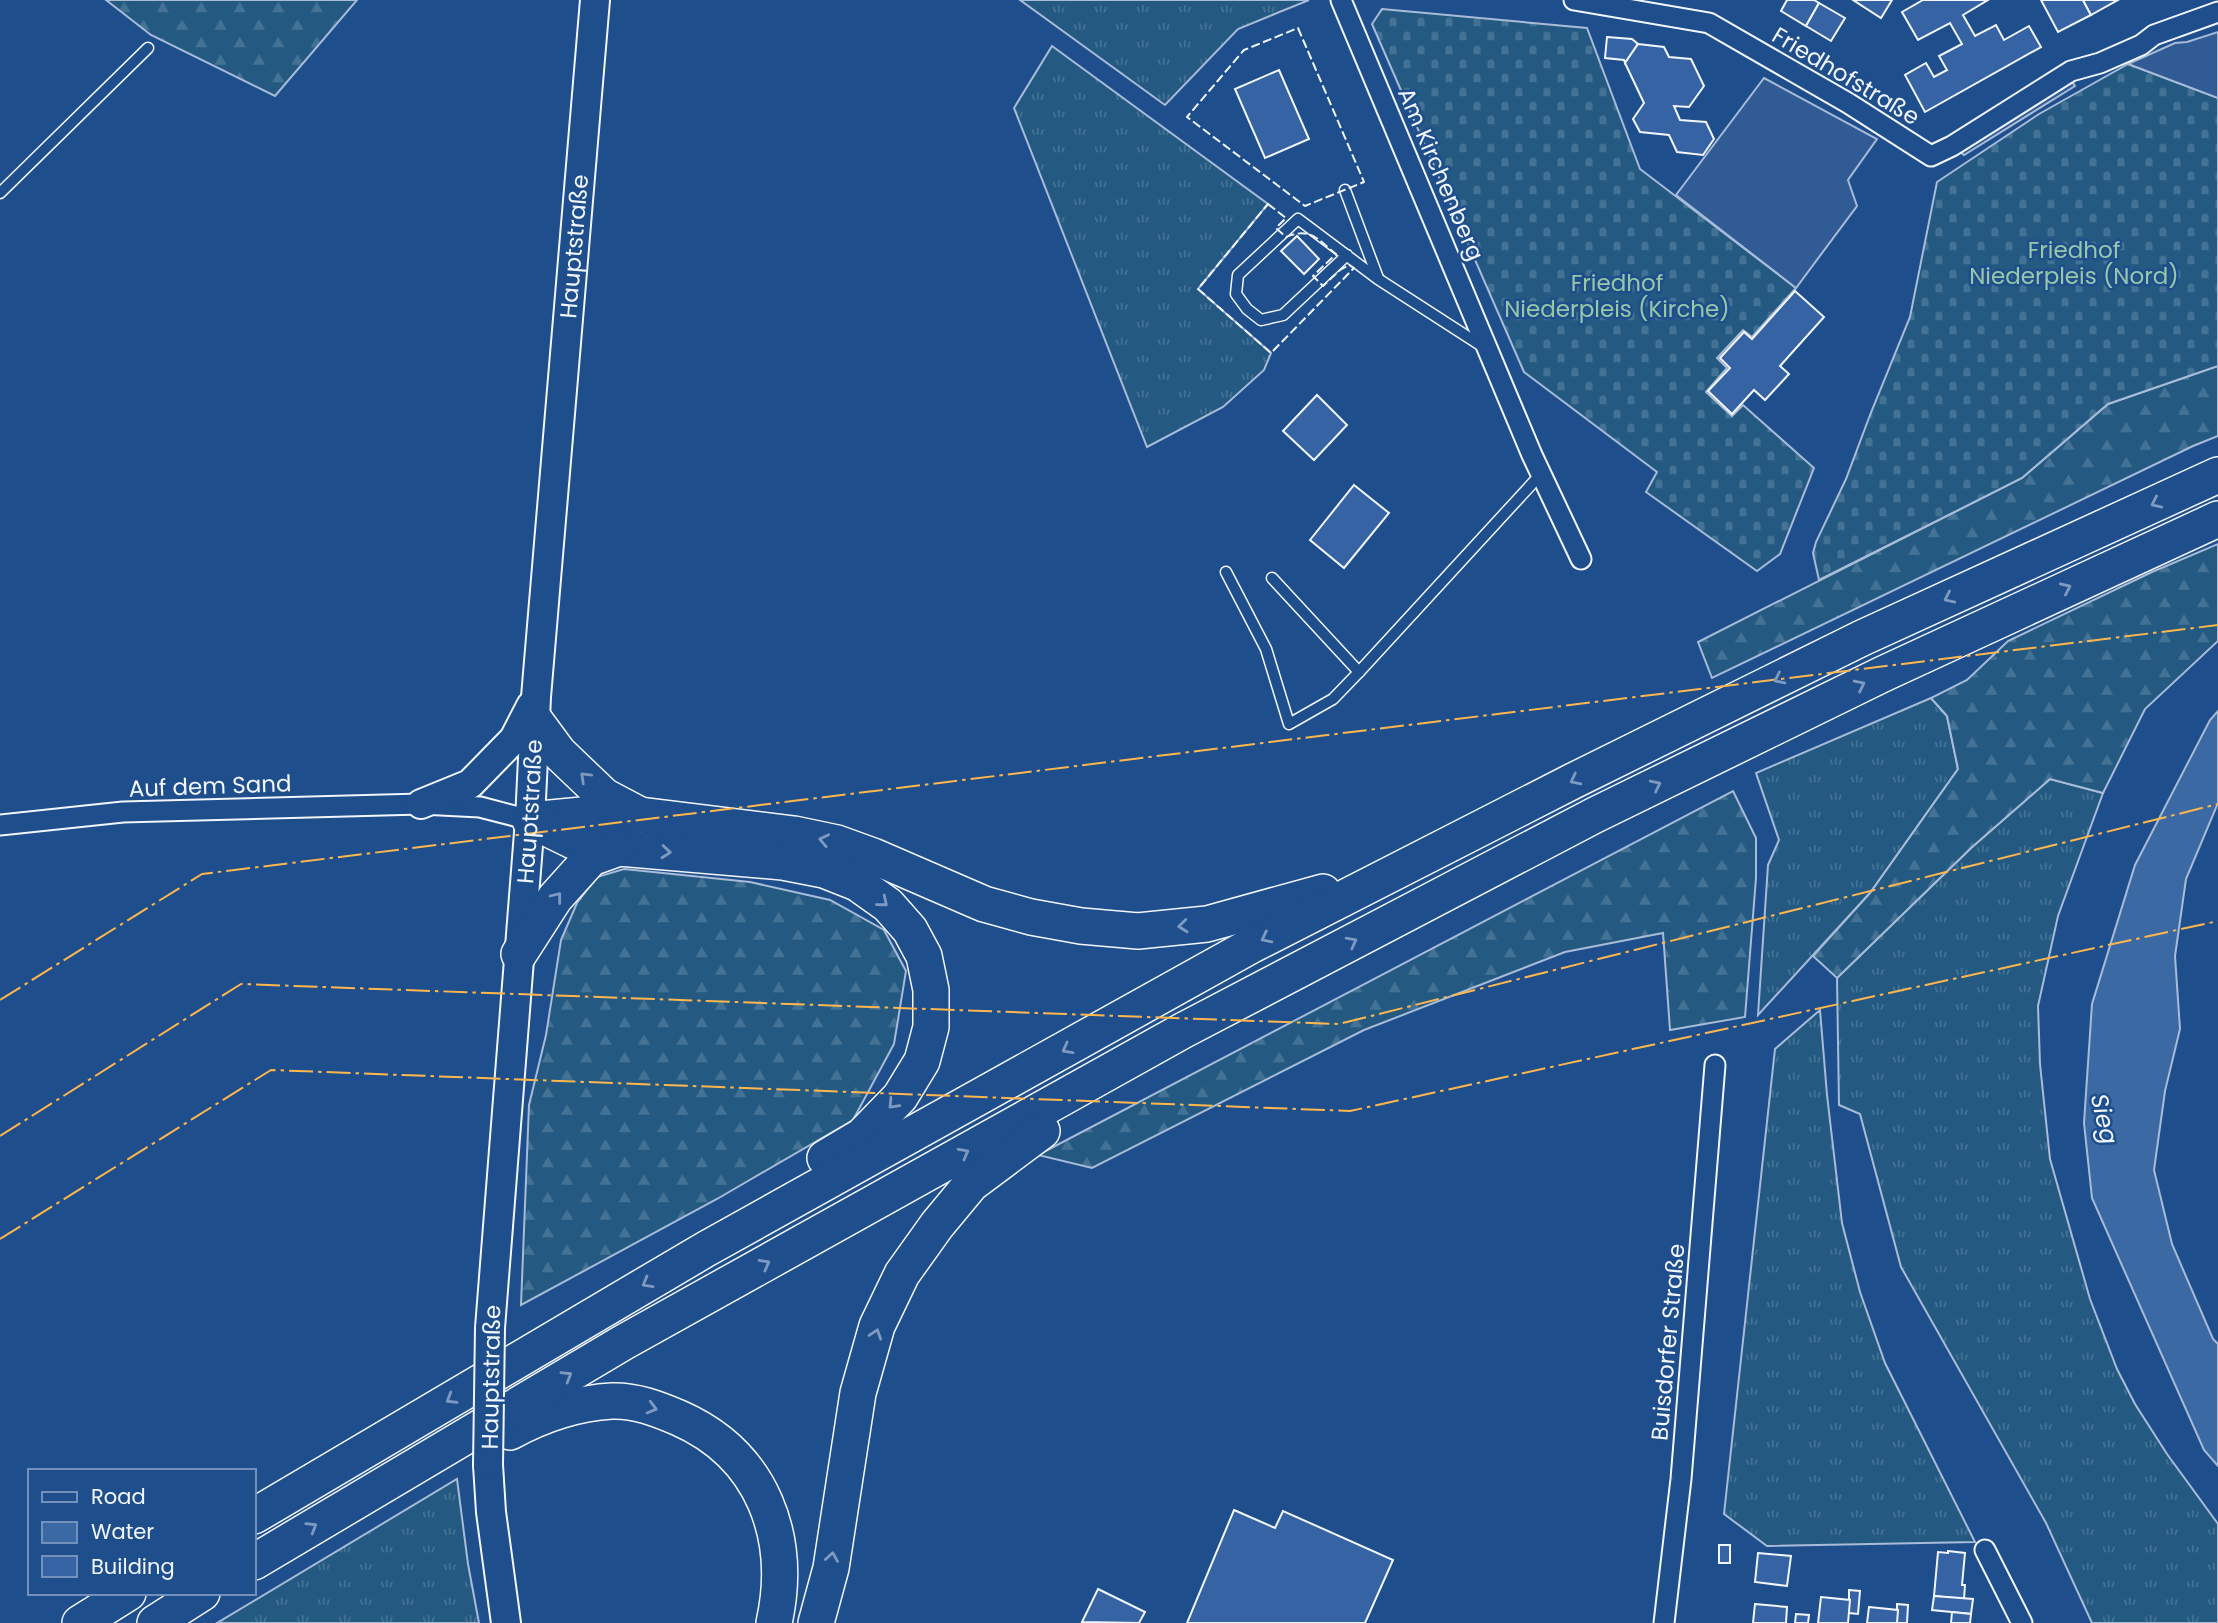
<svg xmlns="http://www.w3.org/2000/svg" width="2218" height="1623" viewBox="0 0 2218 1623" font-family="Poppins,sans-serif">
<defs>
<pattern id="grass-tufts" width="24" height="20" patternUnits="userSpaceOnUse" patternTransform="scale(1.75)"><rect width="24" height="20" fill="#245a82"/><path d="M3 7l-1-3M5 7V3M7 7l1-3M15 17l-1-3M17 17v-4M19 17l1-3" fill="none" stroke="#447295"/></pattern>
<pattern id="forest-firs" width="22" height="20" patternUnits="userSpaceOnUse" patternTransform="scale(1.75)"><rect width="22" height="20" fill="#245a82"/><path d="M5 1l3.5 6h-7zM16 11l3.5 6h-7z" fill="#447295"/></pattern>
<pattern id="cemetery-stones" width="16" height="16" patternUnits="userSpaceOnUse" patternTransform="scale(1.75)"><rect width="16" height="16" fill="#245a82"/><path d="M2 7V4a2 2 0 0 1 4 0v3zM10 15v-3a2 2 0 0 1 4 0v3z" fill="#447295"/></pattern>
</defs>
<rect width="100%" height="100%" fill="#1f4e8c"/>
<g fill="url(#grass-tufts)" stroke="#a8bbd7" stroke-width="2">
<path d="M1020 0H1309L1238 29 1165 105Z"/>
<path d="M1052 46 1268 204 1198 289 1271 353 1264 370 1223 407 1147 447 1014 108Z"/>
<path d="M1931 698 1947 716 1958 769 1870 893 1758 1015 1768 865 1779 840 1756 773Z"/>
<path d="M2050 779 2103 793 2058 916 2038 1006 2040 1064 2050 1159 2090 1299 2117 1369 2135 1404 2167 1454 2218 1524V1623H2092L2046 1523 1901 1267 1860 1114 1839 1105 1837 978 1971 848Z"/>
<path d="M1820 1010 1827 1095 1842 1223 1860 1292 1885 1363 1975 1542 1767 1546 1724 1514 1775 1049Z"/>
<path d="M457 1479 468 1564 479 1623H217Z"/>
</g>
<g fill="url(#forest-firs)" stroke="#a8bbd7" stroke-width="2">
<path d="M106 0H357L275 96 151 35Z"/>
<path d="M2218 366V436L2193 446 1712 678 1698 642 2022 478 2108 404Z"/>
<path d="M2218 544V641L2145 709 2103 793 2050 779 1971 848 1837 978 1813 956 1870 893 1958 769 1947 716 1931 698 1967 680 2008 641 2152 572Z"/>
<path d="M1733 791 1756 838V878L1745 1017 1670 1030 1663 933 1565 952 1364 1030 1092 1168 1038 1155Z"/>
<path d="M624 869 750 882 830 900 884 930 906 971 894 1044 853 1120 717 1199 521 1305 529 1105 546 1035 561 940 577 903 597 877Z"/>
</g>
<g fill="url(#cemetery-stones)" stroke="#a8bbd7" stroke-width="2">
<path d="M1382 9 1587 28 1640 169 1796 288 1752 337 1743 330 1717 358 1727 368 1706 392 1732 416 1743 405 1814 468 1780 554 1757 571 1646 492 1657 472 1524 372 1372 24Z"/>
<path d="M2128 64 2218 98V366L2108 404 2022 478 1819 580 1813 553 1816 542 1846 479 1870 415 1910 317 1937 182 2039 114Z"/>
</g>
<g fill="#305b95" stroke="#a8bbd7" stroke-width="2">
<path d="M2218 32V98L2128 64 2175 43 2187 42Z"/>
<path d="M1764 78 1877 139 1848 180 1857 206 1796 288 1676 195Z"/>
<path d="M2071 80 2075 86 1964 155 1958 150Z"/>
</g>
<path fill="#3b69a3" stroke="#a8bbd7" stroke-width="2" d="M2218 711V803L2186 879 2175 956 2180 1029 2165 1091 2154 1170 2172 1244 2213 1339 2218 1344V1466L2204 1450 2092 1198 2084 1123 2092 1004 2135 865 2210 720Z"/>
<g fill="#3563a3" stroke="#f2f6ff" stroke-width="2">
<path d="M1787 0H1814L1819 3 1806 26 1781 11Z"/>
<path d="M1853 0H1892L1881 18Z"/>
<path d="M1923 0H1988L1963 15 1975 36 1996 25 2004 40 2029 26 2041 47 1925 112 1905 75 1926 63 1934 77 1947 70 1939 56 1962 44 1950 23 1918 40 1902 12Z"/>
<path d="M2041 0H2083L2091 15 2058 32Z"/>
<path d="M2083 0H2118L2091 15Z"/>
<path d="M1819 3 1845 18 1831 41 1806 26Z"/>
<path d="M1607 37 1632 39 1638 44 1625 63 1624 60 1605 58Z"/>
<path d="M1638 44 1664 47 1669 57 1691 59 1704 86 1689 107 1674 106 1680 120 1706 122 1714 139 1703 155 1677 152 1669 135 1640 132 1633 119 1644 103 1625 63Z"/>
<path d="M1279 70 1309 139 1265 158 1235 89Z"/>
<path d="M1297 236 1319 259 1304 274 1281 251Z"/>
<path d="M1795 291 1824 317 1780 366 1789 374 1765 400 1754 390 1732 414 1708 391 1730 368 1720 358 1744 332 1752 339Z"/>
<path d="M1317 395 1347 425 1314 460 1283 431Z"/>
<path d="M1354 485 1389 513 1344 568 1310 540Z"/>
<path d="M1234 1510 1275 1528 1283 1511 1393 1560 1365 1623H1187Z"/>
<rect x="1719" y="1545" width="11" height="18"/>
<path d="M1948 1551 1965 1553 1962 1585H1965L1964 1599 1934 1596 1938 1552 1948 1553Z"/>
<path d="M1758 1553 1791 1556 1787 1586 1755 1582Z"/>
<path d="M1098 1589 1145 1612 1139 1623 1082 1622Z"/>
<path d="M1849 1590 1860 1591 1858 1614 1849 1613Z"/>
<path d="M1934 1596 1973 1599 1971 1614 1932 1610Z"/>
<path d="M1821 1597 1850 1600 1848 1623H1818Z"/>
<path d="M1755 1604 1787 1607 1786 1623H1753Z"/>
<path d="M1897 1604 1908 1605 1907 1623H1897Z"/>
<path d="M1869 1607 1898 1610 1897 1623H1867Z"/>
<path d="M1952 1612 1971 1614 1970 1623H1951Z"/>
<path d="M1796 1614 1809 1615 1808 1623H1795Z"/>
</g>
<g fill="none" stroke-linecap="round" stroke-linejoin="round">
<g stroke="#f2f6ff" stroke-width="13">
<g id="service">
<path d="M1345 190 1378 278"/>
<path d="M0 193 148 48"/>
<path d="M1347 255 1283 315 1261 320 1247 309 1236 294 1238 275 1298 219 1378 279 1485 348"/>
<path d="M1226 572 1266 649 1289 724 1333 699 1359 672"/>
<path d="M1272 578 1359 672 1541 474"/>
</g>
</g>
<g stroke="#f2f6ff" stroke-width="23">
<g id="minor">
<path d="M1341 0 1532 455 1581 559"/>
<path d="M1574 0 1709 23 1848 103 1931 156 1952 146 2071 71 2100 63 2141 45 2154 35 2218 12"/>
<path d="M0 825 123 812 421 804 480 807 530 820"/>
<path d="M1985 1550 2022 1623"/>
<path d="M1664 1623 1681 1479 1715 1065"/>
</g>
</g>
<g stroke="#f2f6ff" stroke-width="32">
<g id="secondary">
<path d="M421 804 470 784 514 739 531 706"/>
<path id="s1" d="M490 1328 530 820 536 697 595 0"/>
<path d="M488 1465 491 1512 506 1623"/>
</g>
</g>
<g stroke="#f2f6ff" stroke-width="38">
<g id="motorway">
<path d="M534 719 559 753 604 796 640 815"/>
<path d="M530 820 582 815H640L794 834 837 843 873 856 984 904 1031 917 1081 926 1138 931 1207 924 1323 892"/>
<path d="M530 820 573 841 619 848 783 862 824 870 857 883 888 905 910 930 924 956 931 990V1027L922 1061 900 1097 862 1136 825 1158"/>
<path d="M519 954 555 898 591 858 619 848"/>
<path d="M510 1432C541 1415 576 1403 612 1401 635 1400 658 1409 679 1418 763 1455 793 1537 774 1623"/>
<path d="M254 1516 706 1249 1252 945 1573 781 1862 638 2218 475"/>
<path d="M254 1562 624 1342 1184 1030 1595 815 1883 674 2218 519"/>
<path d="M80 1623 128 1593"/>
<path d="M155 1623 202 1593"/>
<path d="M816 1623 831 1568 858 1393 877 1326 902 1274 937 1225 971 1184 1042 1131"/>
</g>
</g>
<use href="#service" stroke="#1f4e8c" stroke-width="10"/>
<use href="#minor" stroke="#1f4e8c" stroke-width="19"/>
<use href="#secondary" stroke="#1f4e8c" stroke-width="28"/>
<use href="#motorway" stroke="#1f4e8c" stroke-width="35"/>
<g stroke="#f2f6ff" stroke-width="32" stroke-linecap="butt">
<path id="secondary-bridge" d="M488 1465 490 1328"/>
</g>
<use href="#secondary-bridge" stroke="#1f4e8c" stroke-width="28"/>
<g stroke="#f2f6ff" stroke-width="2" stroke-dasharray="9 3.5" stroke-linecap="butt">
<path d="M1298 28 1364 182 1305 206 1187 117 1244 50Z"/>
<path d="M1268 204 1286 218 1276 228 1286 237C1311 227 1317 239 1336 254L1313 276 1323 286 1340 270 1349 265 1354 268 1271 353 1198 289Z"/>
</g>
<g stroke="#ffb74d" stroke-width="2" stroke-dasharray="24 5 3.5 5" stroke-linecap="butt">
<path d="M0 1000 202 874 2218 625"/>
<path d="M0 1136 241 984 1339 1024 2218 804"/>
<path d="M0 1239 271 1070 1350 1111 2218 921"/>
</g>
</g>
<defs><path id="oneway-chevron" d="M-2-3.5L2.5 0L-2 3.5" fill="none" stroke-width="1.6" stroke-linecap="round" stroke-linejoin="round" transform="scale(1.75)"/></defs>
<g stroke="#7e9ac0">
<use href="#oneway-chevron" transform="translate(2156 503) rotate(155)"/>
<use href="#oneway-chevron" transform="translate(2066 588) rotate(-25)"/>
<use href="#oneway-chevron" transform="translate(1949 598) rotate(155)"/>
<use href="#oneway-chevron" transform="translate(1779 679) rotate(154)"/>
<use href="#oneway-chevron" transform="translate(1860 685) rotate(-26)"/>
<use href="#oneway-chevron" transform="translate(585 777) rotate(-136)"/>
<use href="#oneway-chevron" transform="translate(1575 780) rotate(153)"/>
<use href="#oneway-chevron" transform="translate(1656 785) rotate(-26)"/>
<use href="#oneway-chevron" transform="translate(824 840) rotate(-168)"/>
<use href="#oneway-chevron" transform="translate(666 852) rotate(5)"/>
<use href="#oneway-chevron" transform="translate(557 897) rotate(-52)"/>
<use href="#oneway-chevron" transform="translate(883 902) rotate(39)"/>
<use href="#oneway-chevron" transform="translate(1183 926) rotate(174)"/>
<use href="#oneway-chevron" transform="translate(1266 938) rotate(153)"/>
<use href="#oneway-chevron" transform="translate(1352 942) rotate(-28)"/>
<use href="#oneway-chevron" transform="translate(1067 1049) rotate(151)"/>
<use href="#oneway-chevron" transform="translate(893 1104) rotate(133)"/>
<use href="#oneway-chevron" transform="translate(964 1153) rotate(-29)"/>
<use href="#oneway-chevron" transform="translate(765 1264) rotate(-29)"/>
<use href="#oneway-chevron" transform="translate(647 1283) rotate(150)"/>
<use href="#oneway-chevron" transform="translate(876 1334) rotate(-72)"/>
<use href="#oneway-chevron" transform="translate(567 1376) rotate(-31)"/>
<use href="#oneway-chevron" transform="translate(451 1399) rotate(149)"/>
<use href="#oneway-chevron" transform="translate(652 1408) rotate(15)"/>
<use href="#oneway-chevron" transform="translate(312 1527) rotate(-31)"/>
<use href="#oneway-chevron" transform="translate(832 1557) rotate(-81)"/>
</g>
<g text-anchor="middle" stroke-width="5" stroke-linejoin="round" paint-order="stroke">
<g font-size="23" fill="#f2f6ff" stroke="#1f4e8c">
<text transform="translate(1846 76) rotate(31)" y="8">Friedhofstraße</text>
<text transform="translate(1441 174) rotate(67)" y="8">Am Kirchenberg</text>
<text dy="8" stroke="none"><textPath href="#s1" startOffset="1085">Hauptstraße</textPath></text>
<text transform="translate(210 786) rotate(-2)" y="8">Auf dem Sand</text>
<text dy="8" stroke="none"><textPath href="#s1" startOffset="518">Hauptstraße</textPath></text>
<text transform="translate(1668 1342) rotate(-85)" y="8">Buisdorfer Straße</text>
<text transform="translate(491 1377) rotate(-89)" y="8">Hauptstraße</text>
</g>
<g font-size="23" fill="#97c8a6" stroke="#1f4e8c">
<text x="2074" y="258">Friedhof<tspan x="2074" dy="26">Niederpleis (Nord)</tspan></text>
<text x="1617" y="291">Friedhof<tspan x="1617" dy="26">Niederpleis (Kirche)</tspan></text>
</g>
<g font-size="24" font-style="italic" fill="#f2f6ff" stroke="#1f4e8c">
<text transform="translate(2104 1119) rotate(77)" y="8">Sieg</text>
</g>
</g>
<rect x="28" y="1469" width="228" height="126" fill="#1f4e8c" stroke="#7391ba" stroke-width="2"/>
<rect x="42" y="1492" width="35" height="10" fill="#1f4e8c" stroke="#7391ba" stroke-width="2"/>
<text x="91" y="1504" font-size="21" fill="#f2f6ff">Road</text>
<rect x="42" y="1522" width="35" height="21" fill="#3b69a3" stroke="#7391ba" stroke-width="2"/>
<text x="91" y="1539" font-size="21" fill="#f2f6ff">Water</text>
<rect x="42" y="1556" width="35" height="21" fill="#3563a3" stroke="#7391ba" stroke-width="2"/>
<text x="91" y="1574" font-size="21" fill="#f2f6ff">Building</text>
</svg>
